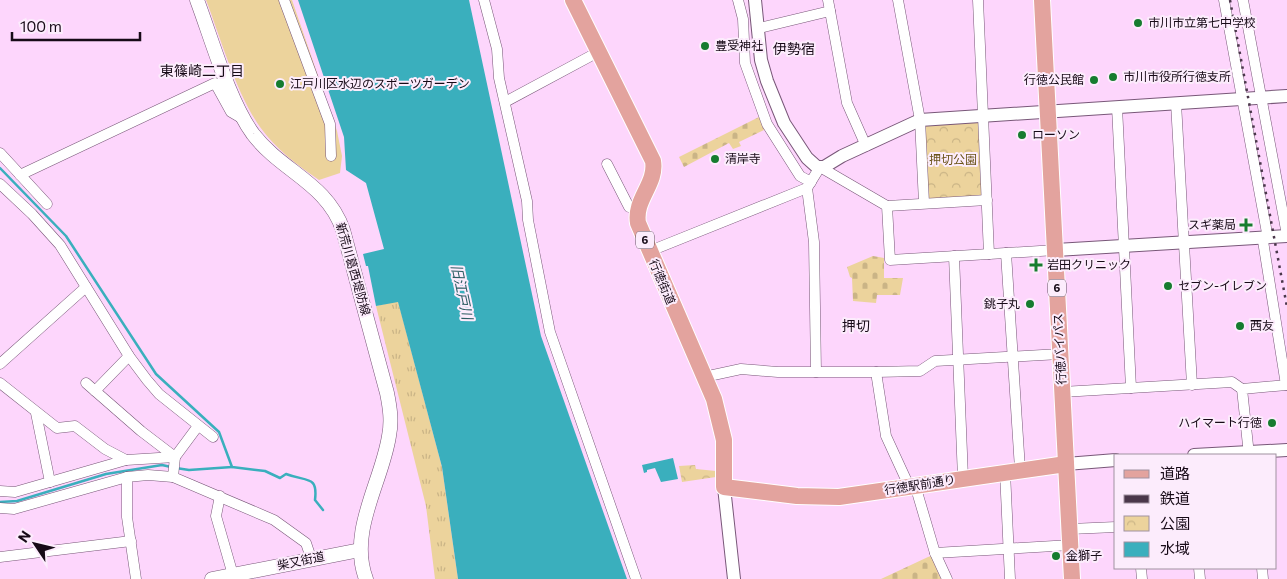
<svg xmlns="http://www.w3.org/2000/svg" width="1287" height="579" viewBox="0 0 1287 579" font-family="Commissioner,'Noto Sans JP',sans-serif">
<defs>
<pattern id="grass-tufts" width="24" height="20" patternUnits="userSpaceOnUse" patternTransform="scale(1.25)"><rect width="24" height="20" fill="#ecd39c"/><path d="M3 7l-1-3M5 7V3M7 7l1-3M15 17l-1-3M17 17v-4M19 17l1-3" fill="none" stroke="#cab486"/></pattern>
<pattern id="cemetery-stones" width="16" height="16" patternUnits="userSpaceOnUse" patternTransform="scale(1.25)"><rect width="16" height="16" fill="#ecd39c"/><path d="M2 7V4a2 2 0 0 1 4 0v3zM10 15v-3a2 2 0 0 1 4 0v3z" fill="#cab486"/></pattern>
<pattern id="park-crowns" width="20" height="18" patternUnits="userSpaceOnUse" patternTransform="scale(1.25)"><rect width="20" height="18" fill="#ecd39c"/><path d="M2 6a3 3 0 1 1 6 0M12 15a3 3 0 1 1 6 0" fill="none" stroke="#cab486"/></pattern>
</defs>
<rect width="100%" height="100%" fill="#fdd6fc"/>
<path fill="url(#grass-tufts)" d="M398 301 442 467 458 579H435L426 506 376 306Z"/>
<g fill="url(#cemetery-stones)">
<path d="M759 117 764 130 739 142 741 146 733 149 729 143 684 167 679 157Z"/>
<path d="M873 256 884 258V278H903L900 295H877L876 303 853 301 852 278 850 277 847 267Z"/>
<path d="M931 556 941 579H881L928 557Z"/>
</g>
<g fill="url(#park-crowns)">
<path d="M976 121 979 124 982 193 980 197 930 200 927 196 924 128 927 125Z"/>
<path d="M695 465 696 469 716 471V477L682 482 679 466Z"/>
</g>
<path fill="#ecd39c" d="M206 0H292L337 131 342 156 340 173 319 180C297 165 276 149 260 127 236 93 221 39 206 0Z"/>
<g fill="#3aafbd">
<path d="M298 0H469L541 336 627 579H458L442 467 398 302 376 306 368 266H366L363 254 384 249 366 183 346 170 344 137Z"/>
<path d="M673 458 678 479 661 482 655 468 647 470V472L644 473 642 465Z"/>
</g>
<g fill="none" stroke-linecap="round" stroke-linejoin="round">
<g stroke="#3aafbd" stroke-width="2.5">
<path d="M0 168 66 236 156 374 219 432 232 467 265 471 280 478 286 474C307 482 318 475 315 500L323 510"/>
<path d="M176 468 189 470 232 467"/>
<path d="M0 502 17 501 106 474 162 465 171 467"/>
</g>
<g stroke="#785778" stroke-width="11">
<g id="minor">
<path d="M284 0 330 124 331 156"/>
<path d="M484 0 497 49 499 78 527 201 528 220 550 332 636 579"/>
<path d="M738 0 743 19 745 63 767 124 800 176 811 182"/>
<path d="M828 0 847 103 866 146"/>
<path d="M898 0 920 120 924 203"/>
<path d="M978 0 989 254"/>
<path d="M1224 0 1267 233 1263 241 1286 385"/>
<path d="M1243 0 1287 235"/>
<path d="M759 28 830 11"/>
<path d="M505 102 600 51"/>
<path d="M1176 103 1192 385"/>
<path d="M1117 107 1131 388"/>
<path d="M0 153 47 204"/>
<path d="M607 164 629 207 638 209"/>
<path d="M20 175 215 83 231 112 243 119"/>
<path d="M0 184 32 214 60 245 129 356 147 380 159 394 213 437"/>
<path d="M807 188 814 242 816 372H876L886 436 909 486"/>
<path d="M887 206 987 200"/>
<path d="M650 251 807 188 820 167 887 206 890 260 1056 250"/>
<path d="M1006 253 1020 469"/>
<path d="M954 256 963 478"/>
<path d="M0 364 86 287"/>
<path d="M876 372 920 371 935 361 1060 354"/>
<path d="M704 377 741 369 778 372H816"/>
<path d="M0 383 57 428 75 426 105 449 126 460"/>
<path d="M86 383 141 431 175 457 173 477"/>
<path d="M95 391 129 356"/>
<path d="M1062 392 1232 382 1242 389"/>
<path d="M36 413 50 482"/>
<path d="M1249 455 1242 389 1287 385"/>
<path d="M1005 472 1010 579"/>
<path d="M127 477V517L136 579"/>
<path d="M915 485 935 553 947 579"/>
<path d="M0 491 15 492 126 460 175 457 198 426"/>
<path d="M220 496 216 516 233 575"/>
<path d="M0 508 14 509 127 477 148 475 173 477 274 520 306 543 311 558"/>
<path d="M1070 529 1116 527"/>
<path d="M935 553 1071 545"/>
<path d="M0 557 131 541"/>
<path d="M1141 568 1142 579"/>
<path d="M1199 568 1200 579"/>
<path d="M1262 568 1263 579"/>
</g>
</g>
<g stroke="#785778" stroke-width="14">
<g id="tertiary">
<path d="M755 0 761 60 767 81 784 123 807 158 817 167H824L842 156 920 120 1287 96"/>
<path d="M1056 250 1287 236"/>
<path d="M1194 455 1287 450"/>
<path d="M1066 464 1116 460"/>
<path d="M724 487 734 579"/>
</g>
</g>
<g stroke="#785778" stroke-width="15">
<g id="secondary">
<path d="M197 0C212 40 229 101 253 134 282 172 327 183 343 230L387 393C390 408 392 421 389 436 382 482 348 531 366 579"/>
<path d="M212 579 360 550"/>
</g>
</g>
<g stroke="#fff" stroke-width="18">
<g id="primary">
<path d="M573 0 653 161C657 184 634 199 638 223L714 399 724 440V487L797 496 839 497 1066 464"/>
<path d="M1042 0 1072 579"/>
</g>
</g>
<use href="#minor" stroke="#fff" stroke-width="10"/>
<use href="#tertiary" stroke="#fff" stroke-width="12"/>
<use href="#secondary" stroke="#fff" stroke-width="14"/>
<use href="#primary" stroke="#e3a39e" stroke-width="16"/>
<path stroke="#4a374a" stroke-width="2.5" stroke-dasharray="2.5 5" stroke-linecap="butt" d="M1230 0 1287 307"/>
</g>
<g fill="#167c2f" stroke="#fcecfc" stroke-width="2">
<circle cx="1138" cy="23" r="5"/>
<circle cx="705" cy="46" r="5"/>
<circle cx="1113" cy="77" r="5"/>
<circle cx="1094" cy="80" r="5"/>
<circle cx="280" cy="84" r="5"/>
<circle cx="1022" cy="135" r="5"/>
<circle cx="715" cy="159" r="5"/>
<path d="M1243.5 217.5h5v5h5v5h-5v5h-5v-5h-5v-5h5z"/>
<path d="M1033.5 257.5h5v5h5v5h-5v5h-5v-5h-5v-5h5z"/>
<circle cx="1168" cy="286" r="5"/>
<circle cx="1030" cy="304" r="5"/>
<circle cx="1240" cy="326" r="5"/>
<circle cx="1272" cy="423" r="5"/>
<circle cx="1056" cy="556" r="5"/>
</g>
<g text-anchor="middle" stroke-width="4" stroke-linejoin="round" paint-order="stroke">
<g fill="#fcecfc" stroke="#5c4e5c" stroke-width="1">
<rect x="636" y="231.5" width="18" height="17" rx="4"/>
<rect x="1048" y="279.5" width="18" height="17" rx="4"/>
</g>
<g font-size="11" font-weight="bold" fill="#170a17">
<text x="645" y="244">6</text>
<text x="1057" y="292">6</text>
</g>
<g font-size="12" fill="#170a17" stroke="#fcecfc" text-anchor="start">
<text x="1148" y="27">市川市立第七中学校</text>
<text x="715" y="50">豊受神社</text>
<text x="1123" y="81">市川市役所行徳支所</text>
<text x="1084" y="84" text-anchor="end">行徳公民館</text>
<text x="290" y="88">江戸川区水辺のスポーツガーデン</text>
<text x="1032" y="139">ローソン</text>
<text x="725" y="163">清岸寺</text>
<text x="1236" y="229" text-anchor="end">スギ薬局</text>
<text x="1047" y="269">岩田クリニック</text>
<text x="1178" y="290">セブン-イレブン</text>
<text x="1020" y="308" text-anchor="end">銚子丸</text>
<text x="1250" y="330">西友</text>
<text x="1262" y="427" text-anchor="end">ハイマート行徳</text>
<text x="1066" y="560">金獅子</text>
</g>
<g font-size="12" fill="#6a5319" stroke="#fcecfc">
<text x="953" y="164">押切公園</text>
</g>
<g font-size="12" fill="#170a17" stroke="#fcecfc">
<text transform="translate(353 269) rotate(74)" y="4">新荒川葛西堤防線</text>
<text transform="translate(662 282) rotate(67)" y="4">行徳街道</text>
<text transform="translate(1060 349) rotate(-93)" y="4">行徳バイパス</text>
<text transform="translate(920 485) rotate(-9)" y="4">行徳駅前通り</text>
<text transform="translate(301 561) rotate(-12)" y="4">柴又街道</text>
</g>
<g font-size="14" fill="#170a17" stroke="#fcecfc">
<text x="794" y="54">伊勢宿</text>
<text x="202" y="76">東篠崎二丁目</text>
<text x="856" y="331">押切</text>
</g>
<g font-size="14" font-style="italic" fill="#2b5c62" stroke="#fcecfc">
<text transform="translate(462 292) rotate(78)" y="5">旧江戸川</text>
</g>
</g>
<rect x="1114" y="454" width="162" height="115" fill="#fcecfc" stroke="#a092a0"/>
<rect x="1124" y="470" width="25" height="8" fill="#e3a39e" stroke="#a092a0"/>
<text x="1160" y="479" font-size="15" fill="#170a17">道路</text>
<rect x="1124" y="495" width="25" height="8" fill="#4a374a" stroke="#a092a0"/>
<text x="1160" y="504" font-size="15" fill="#170a17">鉄道</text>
<rect x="1124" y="516" width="25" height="15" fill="url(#park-crowns)" stroke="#a092a0"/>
<text x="1160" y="529" font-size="15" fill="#170a17">公園</text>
<rect x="1124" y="542" width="25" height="15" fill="#3aafbd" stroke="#a092a0"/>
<text x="1160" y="554" font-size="15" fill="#170a17">水域</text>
<g transform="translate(35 544) rotate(305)" stroke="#fcecfc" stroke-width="4" paint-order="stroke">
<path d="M0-4L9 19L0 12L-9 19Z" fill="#170a17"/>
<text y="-8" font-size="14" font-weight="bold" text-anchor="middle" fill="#170a17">N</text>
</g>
<path d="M12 32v8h128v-8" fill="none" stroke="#170a17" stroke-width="2.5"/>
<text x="20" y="32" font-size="15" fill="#170a17" stroke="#fcecfc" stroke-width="4" paint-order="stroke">100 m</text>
</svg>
